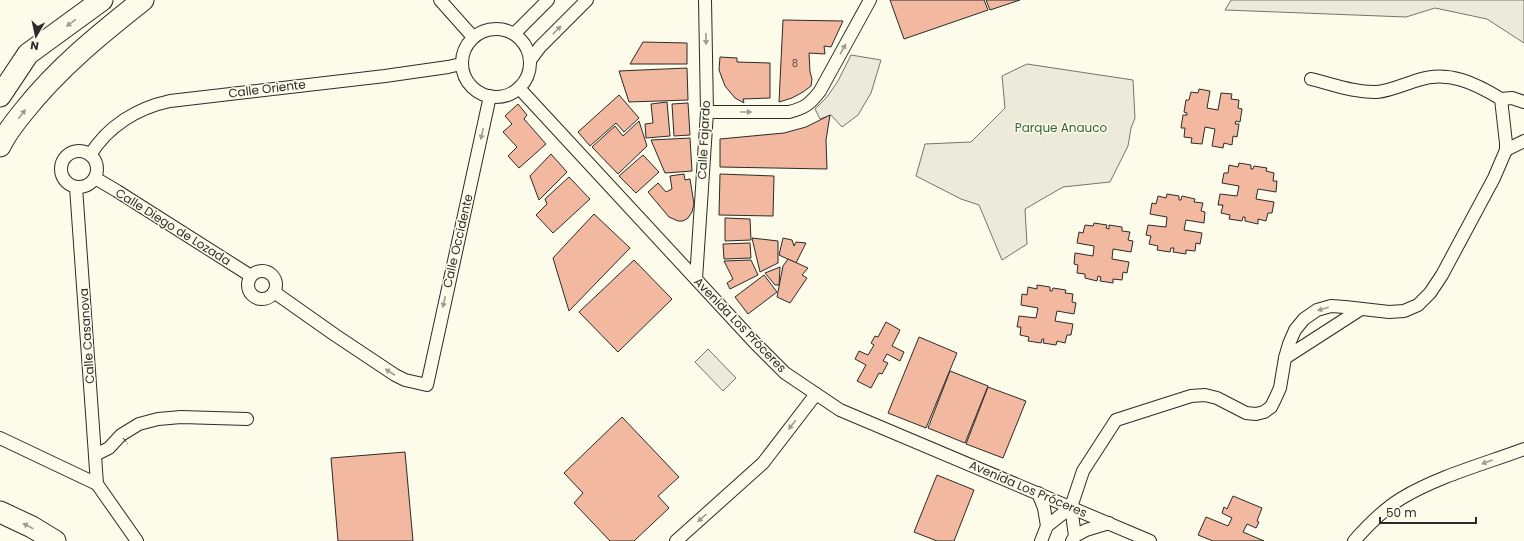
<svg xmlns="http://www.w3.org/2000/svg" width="1524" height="541" viewBox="0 0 1524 541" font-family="Poppins,sans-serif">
<rect width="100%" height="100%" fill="#fdfbea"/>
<g fill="#ecebdb" stroke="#74746e">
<path d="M1231 0H1524V43L1487 19 1435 8 1406 17 1225 10Z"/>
<path d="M1027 64 1133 80 1135 118 1131 128 1128 146 1110 182 1063 187 1025 209 1027 244 1002 260 979 205 961 199 916 176 925 144 971 142 1005 108 1002 76Z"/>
<path d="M708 349 736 378 723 391 695 362Z"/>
</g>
<path fill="#eceadb" stroke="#74746e" d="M851 55 881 60 871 93 858 115 842 127 831 115 820 119 815 109 827 97 838 81Z"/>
<g fill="#f2b8a0" stroke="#2b2b2b">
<path d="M890 0H984L988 10 904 39Z"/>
<path d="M986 0H1020L990 10Z"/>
<path d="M783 20 843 21 831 47 824 46 825 54 809 53 810 72 812 79 811 86 803 92 792 98 779 102Z"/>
<path d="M643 42 687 43V64H630Z"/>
<path d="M720 57 737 58V62L770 63V98L743 99 744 103 735 98 725 86 719 70Z"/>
<path d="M687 68 688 100 629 102 619 71Z"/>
<path d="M1199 89 1210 91 1207 108 1218 110 1221 93 1232 94 1231 99 1239 100 1238 108 1242 109 1240 122 1236 121 1235 124H1239L1237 137 1233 136 1232 145 1224 143 1223 148 1212 146 1215 129 1205 127 1202 144 1191 143 1192 138 1184 137 1185 128H1181L1183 115H1187V113L1184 112 1186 100H1189L1191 92 1198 93Z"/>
<path d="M619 95 639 118 624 132 616 123 590 146 578 132Z"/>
<path d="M667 102 670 136 646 138 645 124 653 123 651 104Z"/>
<path d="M688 103 690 135 674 136 672 104Z"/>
<path d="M518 104 527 115 524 119 546 144 519 168 508 156 517 147 503 132 512 124 505 116Z"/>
<path d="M830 115 826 140 827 169 720 167V139L784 133 806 127Z"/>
<path d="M639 121 647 146 618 174 592 147 615 126 623 136Z"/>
<path d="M690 138 692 171 665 173 651 140Z"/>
<path d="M551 154 567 172 539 200 530 176Z"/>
<path d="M643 155 659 172 636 193 619 176Z"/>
<path d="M1239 163 1251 165V169H1253L1254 166 1267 168 1266 171 1274 173 1273 181H1277L1276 192 1258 189 1256 199 1274 202 1272 213H1268L1266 221 1258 219V224L1245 221V217H1243L1242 221 1229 219 1230 215 1221 213 1223 205H1218L1220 194 1237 196 1239 186 1222 183 1224 173H1228L1229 165 1238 167Z"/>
<path d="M684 174 685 180 690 179 694 204 692 212 688 218 683 221H678L669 217 648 192 658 183 666 192 672 189 670 176Z"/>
<path d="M720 174 774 176 773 216 719 215Z"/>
<path d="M569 177 590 199 553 233 536 215 547 204 545 199Z"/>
<path d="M1167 194 1179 196V200H1181L1182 196 1195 199 1194 202 1203 203 1201 211 1205 212 1204 223 1186 220 1184 230 1202 233 1200 244 1196 243 1195 251 1186 250V254L1173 252 1174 248H1171L1170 252 1157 250 1158 246 1149 244 1151 236 1146 235 1148 225 1166 227 1167 217 1150 214 1152 203 1156 204 1158 196 1166 198Z"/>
<path d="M594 214 630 248 569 311 553 258Z"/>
<path d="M725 218 750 219 751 240 725 241Z"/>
<path d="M1094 223 1107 225 1106 228 1109 229V225L1122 227V231L1130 232 1128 240 1133 241 1131 252 1113 249 1112 259 1129 262 1127 273 1123 272 1122 280 1113 279V283L1100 281 1101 277 1098 276 1097 281 1085 278V274L1077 273 1078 265 1074 264 1075 253 1093 256 1094 246 1077 243 1079 232 1083 233 1085 225 1093 226Z"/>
<path d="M752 238 778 241V263L760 272Z"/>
<path d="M783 238 792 240 794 246 796 242 806 243 796 263 779 255Z"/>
<path d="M750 243 751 258 724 259 723 244Z"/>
<path d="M788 259 808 268 802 275 807 278 790 303 777 297 783 266Z"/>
<path d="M634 260 672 299 618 352 579 312Z"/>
<path d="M751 260 758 275 730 289 727 283 733 279 724 261Z"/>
<path d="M780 267 779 285H775L765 273Z"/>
<path d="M764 275 777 292 748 314 735 297Z"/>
<path d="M1037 285 1050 287V291H1052L1053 288 1066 290 1065 293 1073 294 1072 302 1076 303 1074 314 1057 311 1055 321 1073 324 1071 335H1067L1065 343 1057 341 1056 345 1043 343 1044 339H1042L1041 343 1028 341 1029 337 1020 335 1021 327H1017L1019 316 1036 318 1038 308 1021 305 1022 294 1027 295 1028 287 1037 289Z"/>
<path d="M886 322 900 330 892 346 904 352 900 361 887 354 883 361 888 363 882 374 879 373 871 388 857 381 866 365 855 359 859 351 868 355 874 345 871 343 875 336 878 337Z"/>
<path d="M919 337 957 353 926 428 888 413Z"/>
<path d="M950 371 988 386 965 443 928 428Z"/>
<path d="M988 387 1026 401 1003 458 966 444Z"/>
<path d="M622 417 679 477 658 496 669 508 634 541H610L574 503 583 493 564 473Z"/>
<path d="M405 452 413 541H338L331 458Z"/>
<path d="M937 475 974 490 954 541H937L914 532Z"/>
<path d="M1233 496 1262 508 1257 521 1259 522 1256 528 1247 524 1243 532 1264 541H1213L1198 535 1206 517 1228 526 1232 518 1222 513 1224 507 1227 509Z"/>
</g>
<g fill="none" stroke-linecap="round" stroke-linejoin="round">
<g stroke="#2b2b2b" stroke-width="14">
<g id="minor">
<path d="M440 0 473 37"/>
<circle cx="496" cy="63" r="34"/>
<path d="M515 33 548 0"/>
<path d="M531 59 540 47 587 0"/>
<path d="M519 88 755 343 785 373 840 410 1150 541"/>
<path d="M1501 99 1512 98 1524 102"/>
<path d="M707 112H789C805 108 810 104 820 91L870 0"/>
<path d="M1506 150 1524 141"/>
<circle cx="79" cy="169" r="18"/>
<path d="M90 155C108 126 137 108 170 101L385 76 448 67 461 64"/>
<path d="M95 178 117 191 251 276"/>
<path d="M76 187 97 484"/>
<circle cx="262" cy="285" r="14"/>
<path d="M696 279 707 112 705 0"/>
<path d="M274 292 335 335 395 375 405 380 427 385 490 96"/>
<path d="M1285 358 1361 309"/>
<path d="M0 438 97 484 137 541"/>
<path d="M95 455 109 448 121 435 139 424 158 419 181 417 247 419"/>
<path d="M1038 493 1044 508 1047 526"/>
<path d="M1075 536 1086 530 1109 523"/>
<path d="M676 541 763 463 816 394"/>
<path d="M1041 541 1047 526 1071 507"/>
<path d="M1072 541 1075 536 1071 507 1083 471 1116 420 1191 396 1205 395 1217 398 1246 413 1256 414 1264 412 1271 407 1275 399 1280 388 1285 358 1289 344 1295 330 1304 319 1317 310 1331 306 1345 307 1389 312 1404 311 1418 305 1430 293 1442 275 1494 178 1506 150V143L1501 99C1475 83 1448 70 1418 80 1405 84 1390 91 1377 92 1355 93 1332 84 1311 79"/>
<path d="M1354 541C1368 525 1384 509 1402 498 1439 476 1484 464 1524 449"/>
</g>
</g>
<g stroke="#2b2b2b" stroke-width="23">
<g id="motorway">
<path d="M0 96 28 54 102 0"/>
<path d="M0 146C6 133 15 122 24 111 58 68 100 34 143 0"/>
<path d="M0 512 32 527 55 541"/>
</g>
</g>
<use href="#minor" stroke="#fdfbea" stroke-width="12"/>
<use href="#motorway" stroke="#fdfbea" stroke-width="21"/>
<path stroke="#2b2b2b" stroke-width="1" stroke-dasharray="5 2" stroke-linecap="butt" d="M123 438 128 444"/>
</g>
<defs><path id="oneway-solid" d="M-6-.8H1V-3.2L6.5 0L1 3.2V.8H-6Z"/></defs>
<g fill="#9e9d94">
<use href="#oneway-solid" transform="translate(71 23) rotate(144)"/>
<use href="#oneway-solid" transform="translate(557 30) rotate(-45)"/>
<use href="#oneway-solid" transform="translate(706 39) rotate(89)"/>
<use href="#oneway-solid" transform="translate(843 49) rotate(-61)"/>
<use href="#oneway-solid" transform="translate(746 112)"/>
<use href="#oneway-solid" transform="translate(22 114) rotate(-52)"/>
<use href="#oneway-solid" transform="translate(482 134) rotate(103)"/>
<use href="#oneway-solid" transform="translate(444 302) rotate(103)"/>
<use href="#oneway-solid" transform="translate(1323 309) rotate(164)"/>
<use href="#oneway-solid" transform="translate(390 372) rotate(-147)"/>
<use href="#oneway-solid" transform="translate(792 425) rotate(129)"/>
<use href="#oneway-solid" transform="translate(1487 462) rotate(160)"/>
<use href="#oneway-solid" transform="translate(702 518) rotate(138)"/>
<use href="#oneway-solid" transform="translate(28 526) rotate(-153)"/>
</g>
<g text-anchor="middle" stroke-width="3" stroke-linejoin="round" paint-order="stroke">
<g font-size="10" fill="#5d4e48">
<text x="795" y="67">8</text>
</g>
<g font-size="12" fill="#2b2b2b" stroke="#fdfbea">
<text transform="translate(267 89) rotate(-7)" y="4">Calle Oriente</text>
<text transform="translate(704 140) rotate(-87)" y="4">Calle Fajardo</text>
<text transform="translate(173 227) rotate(32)" y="4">Calle Diego de Lozada</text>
<text transform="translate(458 241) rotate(-77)" y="4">Calle Occidente</text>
<text transform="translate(740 325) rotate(46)" y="4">Avenida Los Próceres</text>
<text transform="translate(87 336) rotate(-94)" y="4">Calle Casanova</text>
<text transform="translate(1028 489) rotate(23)" y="4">Avenida Los Próceres</text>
</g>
<g font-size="12" fill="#34623c" stroke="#fdfbea">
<text x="1061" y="132">Parque Anauco</text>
</g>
</g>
<g transform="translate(36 36) rotate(189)" stroke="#fdfbea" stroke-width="3" paint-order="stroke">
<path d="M0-3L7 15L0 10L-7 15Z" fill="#2b2b2b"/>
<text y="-6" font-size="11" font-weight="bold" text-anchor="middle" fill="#2b2b2b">N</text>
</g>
<path d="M1380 517v6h96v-6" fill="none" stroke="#2b2b2b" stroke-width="2"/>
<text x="1386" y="517" font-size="12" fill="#2b2b2b" stroke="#fdfbea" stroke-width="3" paint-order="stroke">50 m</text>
</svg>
